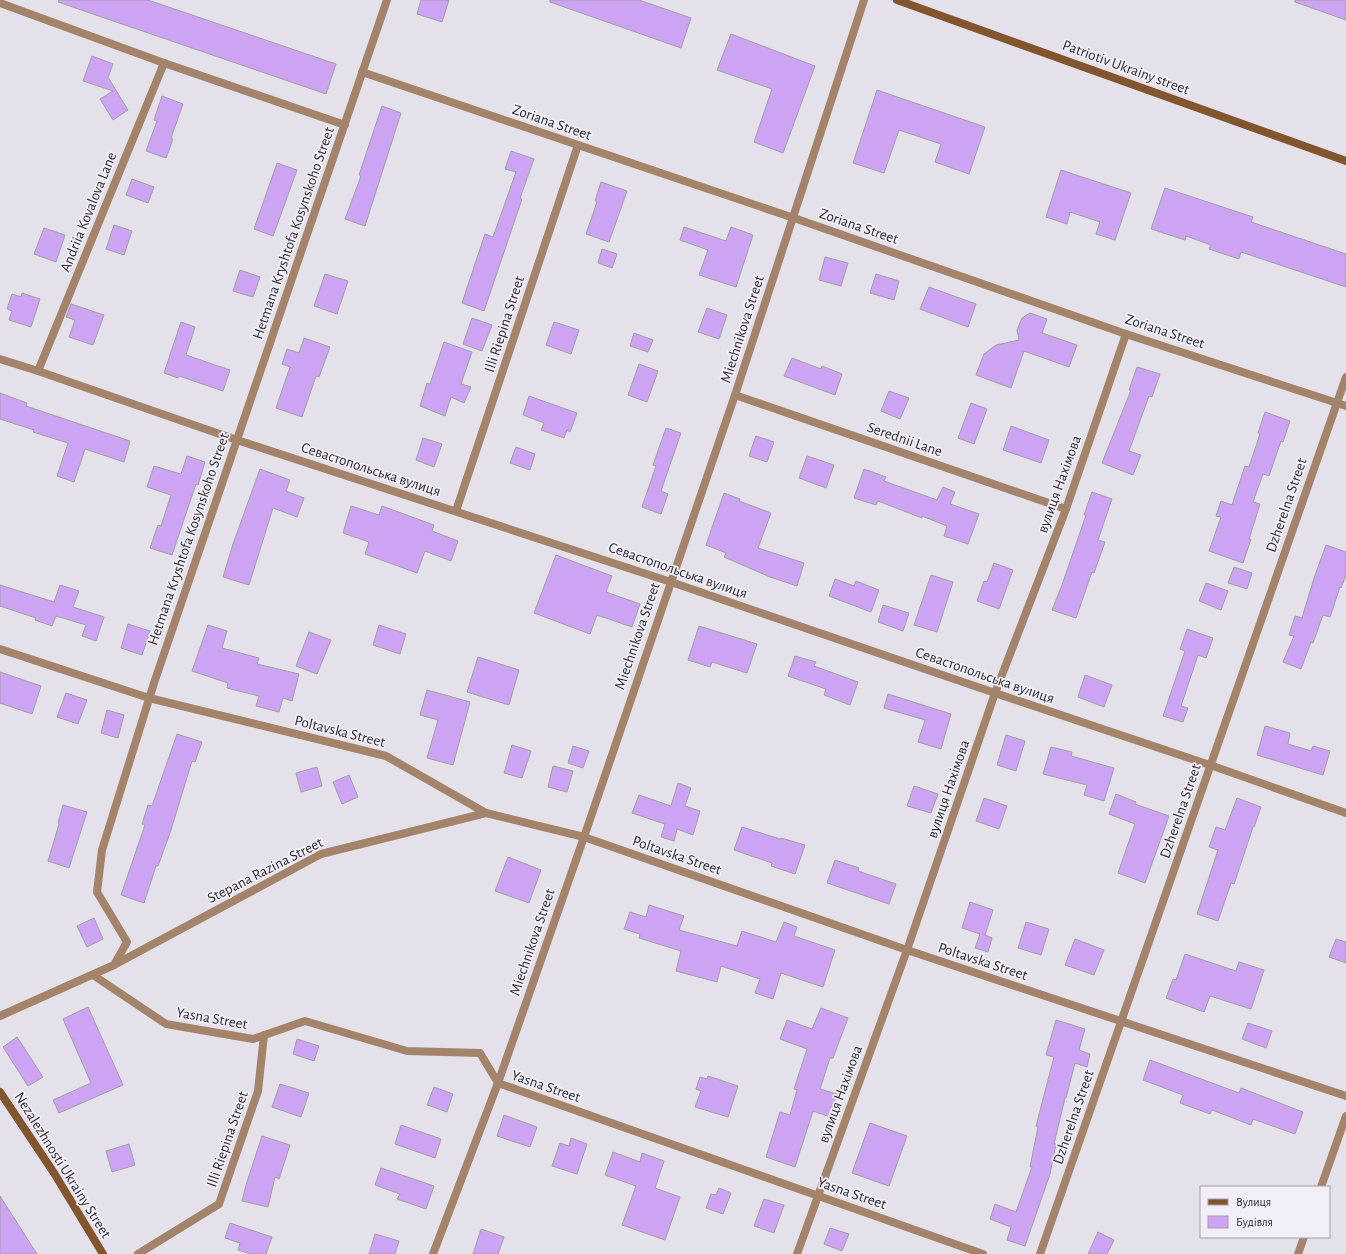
<svg xmlns="http://www.w3.org/2000/svg" width="1346" height="1254" viewBox="0 0 1346 1254" font-family="'Alegreya Sans',sans-serif">
<rect width="100%" height="100%" fill="#e5e1ea"/>
<g fill="#cda3f3" stroke="#a29ea6">
<path d="M59 0H148L336 64 326 94 58 2Z"/>
<path d="M421 0H449L442 22 417 14Z"/>
<path d="M550 0H639L691 18 681 48 550 2Z"/>
<path d="M1295 0H1346V20L1295 2Z"/>
<path d="M731 34 815 66 783 153 754 142 772 89 717 70Z"/>
<path d="M92 56 113 64 108 77 128 110 113 120 100 99 113 91 83 81Z"/>
<path d="M877 90 985 127 969 174 935 162 941 144 899 130 884 173 853 163Z"/>
<path d="M162 96 183 104 171 138 173 139 166 158 146 151 157 121 154 120Z"/>
<path d="M382 106 401 113 365 226 345 219 361 176 359 175Z"/>
<path d="M511 151 534 159 520 198 522 199 484 311 462 303 485 234 493 237 516 172 505 169Z"/>
<path d="M277 163 297 170 273 236 254 229Z"/>
<path d="M1061 170 1131 193 1115 240 1096 234 1100 222 1070 212 1067 224 1046 217Z"/>
<path d="M132 179 154 187 148 203 126 195Z"/>
<path d="M601 182 627 191 609 242 586 234 597 202 595 201Z"/>
<path d="M1165 188 1253 217 1251 222 1346 254V287L1241 252 1239 259 1209 249 1211 245 1186 236 1185 240 1151 229Z"/>
<path d="M114 225 132 231 124 255 106 249Z"/>
<path d="M684 227 726 241 731 227 753 235 736 287 699 275 708 250 680 240Z"/>
<path d="M44 228 65 235 56 262 34 254Z"/>
<path d="M602 249 617 254 612 268 598 263Z"/>
<path d="M825 257 848 263 841 286 819 280Z"/>
<path d="M240 270 260 277 253 297 233 291Z"/>
<path d="M325 274 348 281 337 314 314 306Z"/>
<path d="M876 274 899 281 894 300 870 293Z"/>
<path d="M929 287 976 304 968 327 920 309Z"/>
<path d="M22 293 40 299 31 327 9 320 12 311 7 309 12 294 21 297Z"/>
<path d="M71 304 104 315 93 345 69 337 75 320 66 317Z"/>
<path d="M707 308 727 315 719 339 698 332Z"/>
<path d="M1030 313 1047 319 1042 333 1077 345 1069 367 1024 351 1011 388 976 375 984 354 996 345 1019 340 1017 330 1022 318Z"/>
<path d="M472 318 492 325 482 351 463 344Z"/>
<path d="M181 322 195 327 186 355 230 370 223 391 179 376 178 378 164 373Z"/>
<path d="M554 322 579 330 571 354 546 345Z"/>
<path d="M634 333 653 340 648 352 630 346Z"/>
<path d="M304 338 330 347 319 377 316 376 302 417 276 408 290 367 282 364 287 349 299 353Z"/>
<path d="M444 342 472 352 461 384 471 387 464 403 451 397 445 416 420 406 427 383 430 384Z"/>
<path d="M792 358 821 369 822 366 842 374 835 395 784 376Z"/>
<path d="M639 364 658 371 647 402 628 395Z"/>
<path d="M1137 367 1160 374 1152 397 1149 396 1129 451 1141 455 1133 475 1102 463 1131 390H1129Z"/>
<path d="M889 391 909 398 900 419 881 411Z"/>
<path d="M0 393 27 403 26 406 130 441 124 462 85 449 74 482 57 476 68 443 33 432 34 430 0 419Z"/>
<path d="M529 396 577 413 570 432 567 430 564 438 541 430 544 423 523 415Z"/>
<path d="M971 403 987 409 974 444 958 438Z"/>
<path d="M1265 412 1290 421 1283 442 1281 441 1269 476 1263 474 1253 502 1260 504 1249 539H1251L1243 563 1209 551 1221 517 1216 516 1221 501 1232 505 1245 466 1249 467 1260 434 1258 433Z"/>
<path d="M1011 426 1049 440 1041 463 1003 450Z"/>
<path d="M666 428 681 433 661 491 668 494 661 514 642 507 656 466 653 465Z"/>
<path d="M756 436 774 442 767 462 749 456Z"/>
<path d="M423 438 442 444 434 467 416 460Z"/>
<path d="M516 447 535 454 530 470 510 463Z"/>
<path d="M187 456 205 462 198 485 196 484 172 555 150 548 158 525 161 526 171 495 147 487 154 466 181 474Z"/>
<path d="M807 456 834 465 826 488 799 478Z"/>
<path d="M260 469 290 480 286 491 304 498 297 517 273 508 249 585 223 577 233 544Z"/>
<path d="M864 469 886 477 884 481 937 500 943 487 955 492 950 504 979 514 968 544 944 536 947 526 922 516V518L878 501 876 505 854 498Z"/>
<path d="M1092 492 1112 499 1098 540 1105 542 1094 573 1092 572 1076 618 1052 610 1062 585 1086 515H1084Z"/>
<path d="M724 493 740 499 739 501 771 513 758 548 804 563 797 586 770 577 724 557 726 553 706 545Z"/>
<path d="M351 506 379 515 382 506 434 525 432 531 458 541 451 561 425 551 417 573 365 554 369 542 343 533Z"/>
<path d="M1326 545 1346 552V575L1341 588 1340 587 1330 617 1323 615 1313 643 1311 642 1301 669 1283 662 1294 636 1289 635 1295 616 1302 618 1314 578Z"/>
<path d="M556 555 612 576 606 592 640 604 632 627 597 615 590 634 534 613Z"/>
<path d="M994 563 1013 570 999 609 977 601 984 581 987 582Z"/>
<path d="M1234 567 1252 573 1247 589 1228 583Z"/>
<path d="M931 575 953 582 937 632 914 625Z"/>
<path d="M835 579 854 586 856 581 879 590 871 612 829 596Z"/>
<path d="M1206 583 1228 591 1221 610 1199 601Z"/>
<path d="M0 585 54 602 60 585 79 591 73 607 104 617 96 641 82 636 86 625 56 616 52 626 35 620 36 618 0 606Z"/>
<path d="M883 605 909 613 903 631 878 622Z"/>
<path d="M128 624 150 631 142 655 121 648Z"/>
<path d="M208 625 227 631 222 648 259 658 257 664 299 674 292 701 283 698 279 712 256 706 259 696 227 688 228 683 192 671Z"/>
<path d="M379 625 406 634 400 654 373 645Z"/>
<path d="M699 626 757 644 747 673 712 662 710 667 688 660Z"/>
<path d="M1187 629 1213 638 1206 658 1198 655 1181 706 1188 708 1183 722 1163 716 1185 651 1180 649Z"/>
<path d="M309 632 331 640 317 674 296 666Z"/>
<path d="M795 656 816 662 814 666 858 682 850 705 824 695 826 689 788 676Z"/>
<path d="M478 657 519 670 509 705 467 692Z"/>
<path d="M0 672 41 686 32 714 0 703Z"/>
<path d="M1085 675 1112 685 1104 707 1078 697Z"/>
<path d="M427 690 470 702 453 765 427 758 438 720 420 715Z"/>
<path d="M66 693 87 700 78 724 57 717Z"/>
<path d="M888 694 951 714 941 749 918 742 925 720 884 708Z"/>
<path d="M107 710 124 715 118 738 101 733Z"/>
<path d="M1265 726 1290 733 1288 744 1311 751 1313 746 1330 751 1323 775 1257 755Z"/>
<path d="M177 734 202 742 195 762 192 761 170 833 158 866H156L144 903 121 895 145 825 142 824 148 805 152 806Z"/>
<path d="M1006 735 1025 741 1016 771 997 765Z"/>
<path d="M512 745 531 751 522 778 504 773Z"/>
<path d="M573 746 589 751 583 768 568 763Z"/>
<path d="M1051 747 1072 752 1071 756 1114 768 1104 801 1084 795 1087 785 1043 774Z"/>
<path d="M553 766 573 771 567 792 548 787Z"/>
<path d="M317 767 322 786 301 792 296 773Z"/>
<path d="M349 775 358 797 342 804 333 782Z"/>
<path d="M678 783 691 788 685 806 700 811 693 835 677 829 674 841 661 837 665 824 632 813 639 795 671 806Z"/>
<path d="M914 786 938 794 931 813 907 806Z"/>
<path d="M1116 794 1136 802 1135 804 1169 816 1145 883 1118 873 1135 824 1109 814Z"/>
<path d="M984 798 1007 806 999 829 976 821Z"/>
<path d="M1237 798 1261 807 1254 827H1253L1234 884 1231 883 1218 921 1197 914 1218 850 1209 847 1216 827 1225 830Z"/>
<path d="M63 805 87 812 69 868 48 861 59 824 58 823Z"/>
<path d="M742 827 780 839 781 838 805 845 795 874 771 866 772 863 734 850Z"/>
<path d="M508 857 541 870 529 903 495 891Z"/>
<path d="M835 860 859 868 858 871 896 884 889 904 827 883Z"/>
<path d="M970 902 993 910 985 935 992 938 988 952 975 948 980 934 962 928Z"/>
<path d="M649 905 684 916 679 930 737 946 742 931 776 942 784 922 797 927 794 936 835 950 823 987 781 973 773 999 755 993 760 979 721 966 717 982 676 971 681 951 639 938 640 934 624 929 630 912 646 917Z"/>
<path d="M94 918 103 939 87 947 77 926Z"/>
<path d="M1026 922 1049 929 1041 955 1018 948Z"/>
<path d="M1075 939 1104 950 1094 975 1065 965Z"/>
<path d="M1336 939 1346 942V963L1329 957Z"/>
<path d="M1185 954 1236 971 1239 962 1264 970 1251 1009 1210 996 1204 1012 1166 998 1173 979 1176 980Z"/>
<path d="M88 1007 123 1085 59 1113 53 1100 91 1083 63 1019Z"/>
<path d="M821 1008 848 1018 833 1058H830L820 1089 837 1094 830 1117 813 1111 795 1167 766 1157 780 1112 790 1115 797 1090 794 1089 807 1049 780 1039 787 1020 812 1029Z"/>
<path d="M1056 1020 1085 1029 1079 1050 1090 1054 1087 1067 1075 1063 1066 1098H1065L1054 1144H1056L1050 1174 1025 1246 1007 1240 1011 1227 990 1219 995 1204 1016 1212 1032 1167H1030L1038 1127 1036 1126 1054 1057 1046 1055Z"/>
<path d="M1248 1023 1272 1031 1266 1048 1242 1039Z"/>
<path d="M17 1037 43 1077 28 1086 3 1047Z"/>
<path d="M297 1039 319 1046 314 1061 293 1054Z"/>
<path d="M1150 1060 1239 1093 1241 1088 1303 1112 1295 1134 1253 1119 1251 1125 1212 1110 1210 1114 1180 1103 1183 1095 1143 1080Z"/>
<path d="M708 1076 738 1086 728 1117 695 1107 701 1091 696 1089 700 1077 707 1079Z"/>
<path d="M280 1084 309 1093 301 1117 272 1107Z"/>
<path d="M434 1087 453 1094 447 1112 427 1105Z"/>
<path d="M504 1115 537 1127 530 1147 497 1136Z"/>
<path d="M870 1123 907 1136 889 1186 852 1173Z"/>
<path d="M401 1125 441 1139 435 1158 395 1144Z"/>
<path d="M262 1136 290 1145 279 1179 275 1177 268 1207 242 1201 246 1185Z"/>
<path d="M571 1138 587 1144 577 1174 552 1166 560 1143 569 1146Z"/>
<path d="M129 1144 135 1165 112 1172 106 1151Z"/>
<path d="M613 1152 640 1162 642 1153 664 1161 655 1188 680 1197 665 1240 622 1225 636 1186 605 1175Z"/>
<path d="M381 1168 434 1186 426 1209 397 1199 400 1194 375 1185Z"/>
<path d="M719 1188 731 1193 723 1214 706 1208 711 1194 716 1195Z"/>
<path d="M0 1196 37 1254H0Z"/>
<path d="M764 1199 784 1205 774 1233 754 1226Z"/>
<path d="M230 1223 272 1237 266 1254H251L238 1250 240 1243 225 1238Z"/>
<path d="M830 1228 849 1234 842 1251 824 1244Z"/>
<path d="M481 1229 504 1237 498 1254H473Z"/>
<path d="M1098 1232 1114 1240 1107 1254H1088Z"/>
<path d="M375 1234 399 1241 395 1254H369Z"/>
</g>
<g fill="none" stroke-linecap="round" stroke-linejoin="round">
<g stroke="#a3846a" stroke-width="8">
<path d="M0 3 164 63 345 125"/>
<path d="M362 72 794 218 1126 334 1346 406"/>
<path d="M0 359 38 371 237 440 671 582 995 693 1210 765 1346 813"/>
<path d="M38 371 164 63"/>
<path d="M735 395 1066 509"/>
<path d="M456 511 578 145"/>
<path d="M0 649 149 698 386 756 486 813 584 837 907 950 1346 1096"/>
<path d="M114 965 321 854 486 813"/>
<path d="M93 975 166 1024 253 1039 305 1021 407 1051 480 1053 498 1083 983 1254"/>
<path d="M0 1016 114 965 127 942 97 892 102 850 154 683 387 0"/>
<path d="M1321 1187 1346 1116"/>
<path d="M138 1254 219 1204 258 1091 264 1035"/>
<path d="M433 1254 498 1083 584 837 735 395 864 0"/>
<path d="M797 1254 907 950 995 693 1066 509 1126 334"/>
<path d="M1040 1254 1346 377"/>
<path d="M1298 1254 1304 1237"/>
</g>
<g stroke="#82552e" stroke-width="8">
<path d="M897 0 1346 161"/>
<path d="M0 1092 54 1173 103 1254"/>
</g>
</g>
<g text-anchor="middle" stroke-width="3.5" stroke-linejoin="round" paint-order="stroke">
<g font-size="15" fill="#2d2b2f" stroke="#f2eef7">
<text transform="translate(1126 67) rotate(20)" y="5">Patriotiv Ukrainy street</text>
<text transform="translate(552 122) rotate(19)" y="5">Zoriana Street</text>
<text transform="translate(88 212) rotate(-68)" y="5">Andriia Kovalova Lane</text>
<text transform="translate(859 226) rotate(19)" y="5">Zoriana Street</text>
<text transform="translate(293 233) rotate(-71)" y="5">Hetmana Kryshtofa Kosynskoho Street</text>
<text transform="translate(504 324) rotate(-72)" y="5">Illi Riepina Street</text>
<text transform="translate(742 329) rotate(-72)" y="5">Miechnikova Street</text>
<text transform="translate(1165 331) rotate(18)" y="5">Zoriana Street</text>
<text transform="translate(905 439) rotate(19)" y="5">Serednii Lane</text>
<text transform="translate(371 469) rotate(18)" y="5">Севастопольська вулиця</text>
<text transform="translate(1059 484) rotate(-70)" y="5">вулиця Нахімова</text>
<text transform="translate(1286 505) rotate(-71)" y="5">Dzherelna Street</text>
<text transform="translate(188 539) rotate(-71)" y="5">Hetmana Kryshtofa Kosynskoho Street</text>
<text transform="translate(678 570) rotate(19)" y="5">Севастопольська вулиця</text>
<text transform="translate(637 636) rotate(-71)" y="5">Miechnikova Street</text>
<text transform="translate(985 675) rotate(19)" y="5">Севастопольська вулиця</text>
<text transform="translate(340 731) rotate(14)" y="5">Poltavska Street</text>
<text transform="translate(948 789) rotate(-71)" y="5">вулиця Нахімова</text>
<text transform="translate(1180 811) rotate(-71)" y="5">Dzherelna Street</text>
<text transform="translate(677 855) rotate(19)" y="5">Poltavska Street</text>
<text transform="translate(265 870) rotate(-27)" y="5">Stepana Razina Street</text>
<text transform="translate(532 942) rotate(-71)" y="5">Miechnikova Street</text>
<text transform="translate(983 961) rotate(18)" y="5">Poltavska Street</text>
<text transform="translate(212 1018) rotate(10)" y="5">Yasna Street</text>
<text transform="translate(546 1086) rotate(19)" y="5">Yasna Street</text>
<text transform="translate(840 1094) rotate(-70)" y="5">вулиця Нахімова</text>
<text transform="translate(1073 1117) rotate(-71)" y="5">Dzherelna Street</text>
<text transform="translate(227 1139) rotate(-71)" y="5">Illi Riepina Street</text>
<text transform="translate(63 1165) rotate(58)" y="5">Nezalezhnosti Ukrainy Street</text>
<text transform="translate(852 1193) rotate(19)" y="5">Yasna Street</text>
</g>
</g>
<rect x="1200" y="1186" width="130" height="52" fill="#f2eef7" stroke="#a3a0a7"/>
<rect x="1208" y="1199" width="20" height="6" fill="#82552e" stroke="#a3a0a7"/>
<text x="1236" y="1206" font-size="12" fill="#2d2b2f">Вулиця</text>
<rect x="1208" y="1216" width="20" height="12" fill="#cda3f3" stroke="#a3a0a7"/>
<text x="1236" y="1226" font-size="12" fill="#2d2b2f">Будівля</text>
</svg>
